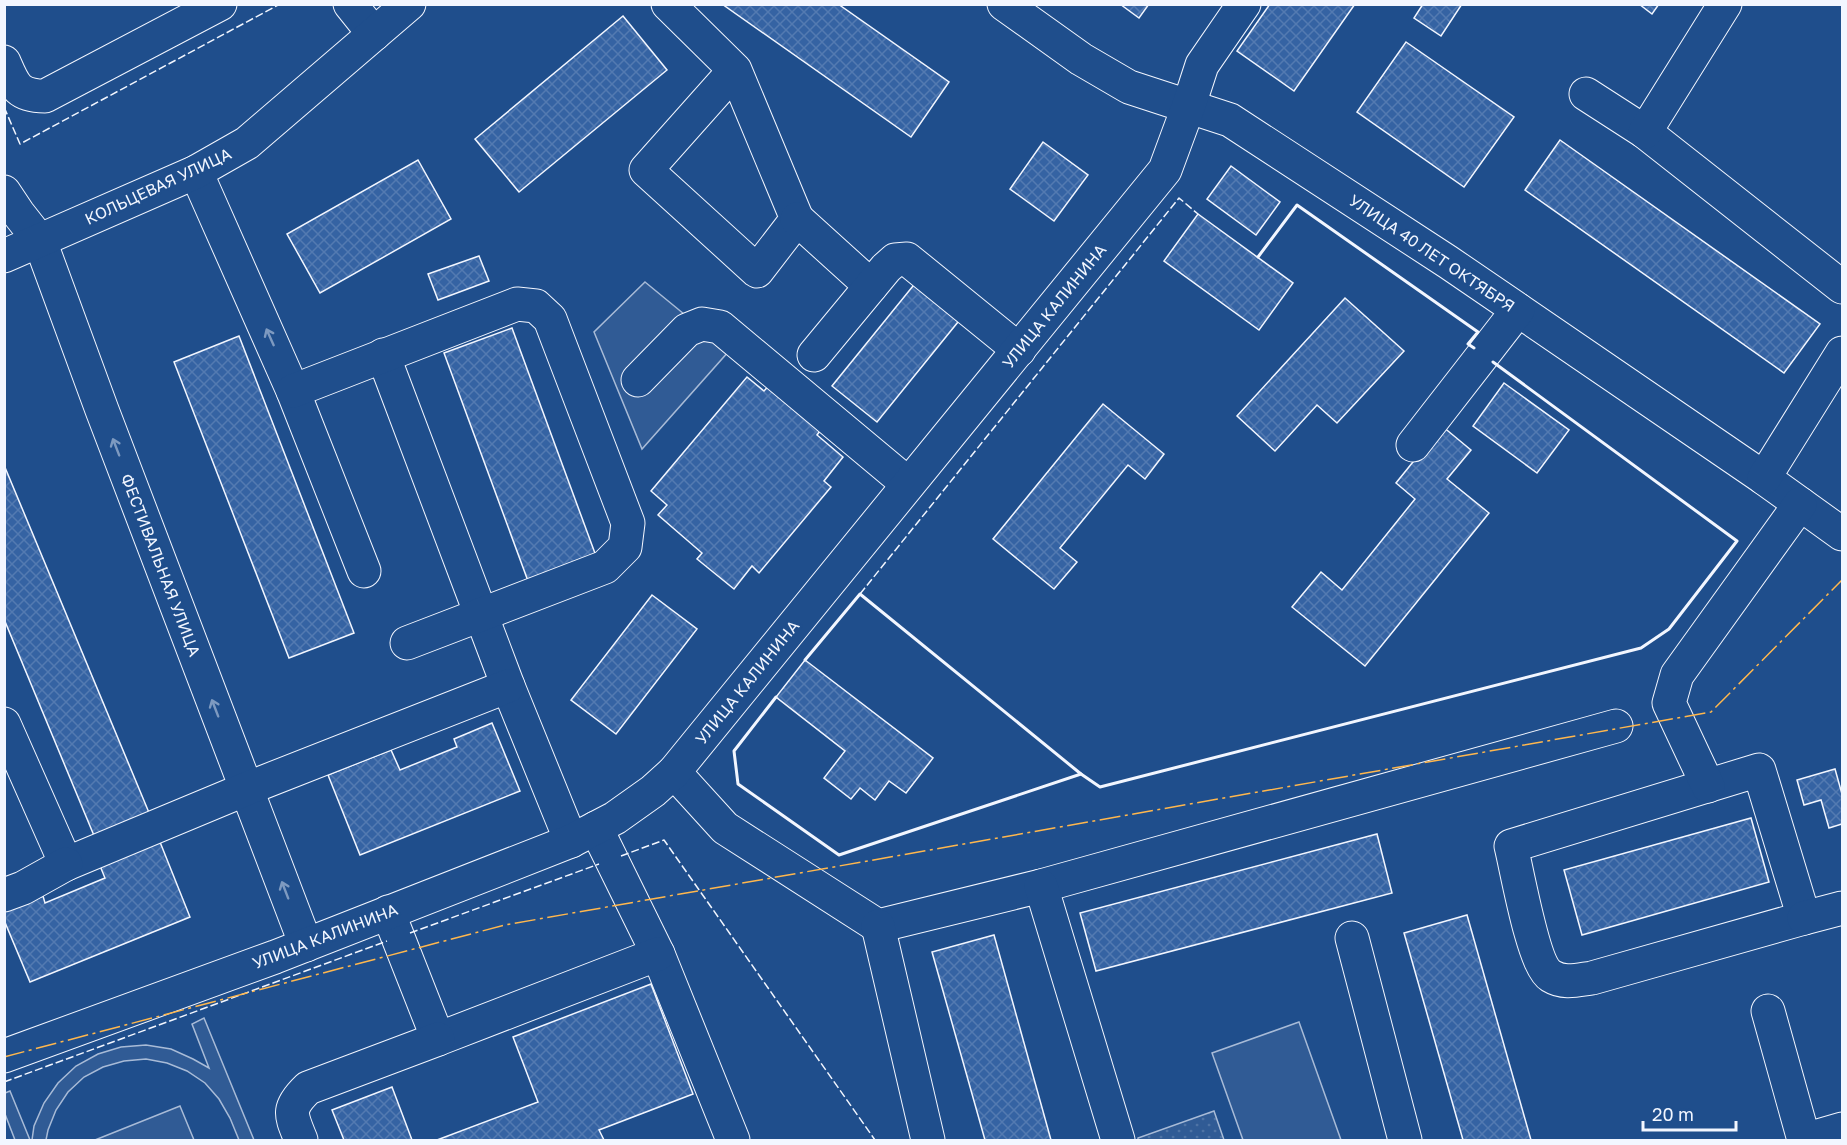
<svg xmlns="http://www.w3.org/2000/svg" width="1847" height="1145" viewBox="0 0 1847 1145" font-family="'Golos Text',sans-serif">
<defs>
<pattern id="green-dots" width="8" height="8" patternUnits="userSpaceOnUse" patternTransform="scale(1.5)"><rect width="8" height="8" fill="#305b95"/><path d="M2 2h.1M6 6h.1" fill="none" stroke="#4e73a5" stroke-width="1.8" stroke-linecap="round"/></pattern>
<pattern id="building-cross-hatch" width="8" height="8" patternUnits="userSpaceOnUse" patternTransform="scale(1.5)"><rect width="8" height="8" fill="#3563a3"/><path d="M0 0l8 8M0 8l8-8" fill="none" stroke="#537ab1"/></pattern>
</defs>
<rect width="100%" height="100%" fill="#1f4e8c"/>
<path fill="url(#green-dots)" stroke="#a8bbd7" stroke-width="1.5" d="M1214 1111 1224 1140H1138V1138Z"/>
<g fill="#305b95" stroke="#a8bbd7" stroke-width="1.5">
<path d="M645 282 729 351 642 449 594 332Z"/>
<path d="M204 1018 254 1140H239L230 1118 219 1099 205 1083 187 1071 167 1063 146 1059 124 1061 103 1067 84 1077 68 1092 56 1110 48 1130 46 1140H32L34 1126 44 1103 58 1083 76 1066 98 1054 121 1047 146 1045 171 1049 193 1059 209 1068 192 1024Z"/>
<path d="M1299 1022 1341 1140H1243L1212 1053Z"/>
<path d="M10 1091 30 1140H15L5 1114V1093Z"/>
<path d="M180 1106 194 1140H95Z"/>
</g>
<g fill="url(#building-cross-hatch)" stroke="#f2f6ff" stroke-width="1.5">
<path d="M722 4H838L949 82 911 137Z"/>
<path d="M1120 4H1149L1139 18Z"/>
<path d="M1270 4H1355L1294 91 1237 51Z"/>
<path d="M1423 4H1462L1441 36 1414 18Z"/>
<path d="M1639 4H1659L1652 14Z"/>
<path d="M623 16 667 70 519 192 475 139Z"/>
<path d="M1406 42 1514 117 1464 187 1357 112Z"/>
<path d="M1560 140 1820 324 1784 373 1525 190Z"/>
<path d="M1043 142 1088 175 1054 221 1010 189Z"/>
<path d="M418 160 451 219 320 293 287 234Z"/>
<path d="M1231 166 1280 202 1256 235 1207 199Z"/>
<path d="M1198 214 1293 283 1259 330 1164 261Z"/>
<path d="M479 256 489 281 438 300 428 274Z"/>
<path d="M917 281 962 317 877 422 832 386Z"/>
<path d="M1345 298 1404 351 1337 423 1317 405 1275 451 1237 416Z"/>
<path d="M512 328 596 556 528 581 444 353Z"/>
<path d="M239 336 354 633 289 658 174 362Z"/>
<path d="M747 377 764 391 771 383 823 427 817 435 843 457 824 481 831 487 759 573 752 566 734 589 697 559 702 553 658 515 667 505 651 491Z"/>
<path d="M1504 383 1569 430 1537 473 1473 426Z"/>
<path d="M1103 404 1164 454 1145 479 1128 465 1060 548 1077 562 1054 589 993 539Z"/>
<path d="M1442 426 1471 450 1447 479 1489 513 1365 666 1292 607 1321 572 1342 590 1415 499 1396 483Z"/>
<path d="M4 465 150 815 95 838 4 619Z"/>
<path d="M652 595 697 629 616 734 571 700Z"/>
<path d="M805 660 933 758 906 793 889 781 875 800 860 788 851 799 824 778 845 751 776 697Z"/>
<path d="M492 723 520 791 360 855 328 775 391 750 400 770 457 747 454 739Z"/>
<path d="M1835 769 1842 794V824L1829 828 1821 800 1804 805 1797 780Z"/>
<path d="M1751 818 1769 882 1582 935 1564 870Z"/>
<path d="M1377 834 1392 893 1096 971 1080 913Z"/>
<path d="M158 837 190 917 30 982 4 920V912L43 896 45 903 105 878 98 861Z"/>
<path d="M1467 915 1531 1140H1463L1404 933Z"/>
<path d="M994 935 1051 1140H985L932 952Z"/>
<path d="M651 984 693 1094 599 1130 604 1140H437L538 1102 513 1037Z"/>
<path d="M392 1087 412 1140H344L332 1110Z"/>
</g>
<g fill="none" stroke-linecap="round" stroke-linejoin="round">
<g stroke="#f2f6ff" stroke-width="35">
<g id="minor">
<path d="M350 4 374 34"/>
<path d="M668 4 735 70 797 219 757 271 646 170 735 70"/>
<path d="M1004 4 1081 59 1129 87 1230 120 1448 262 1764 478 1842 534"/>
<path d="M4 62C14 85 17 96 45 96L220 4"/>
<path d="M1586 94 1645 132 1842 287"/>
<path d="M1645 132 1725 4"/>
<path d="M196 172 293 391 364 571"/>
<path d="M4 192 18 213 40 241 102 410 306 945"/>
<path d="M797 219 871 286"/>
<path d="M4 256 196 172 247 143 409 4"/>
<path d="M383 355 508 686 571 841"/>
<path d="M814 355 886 268 895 260 907 259 1019 350"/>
<path d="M638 380 687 330 702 324 720 327 908 484"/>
<path d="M293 391 517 304 536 306 550 319 628 523 625 547 605 567 407 643"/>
<path d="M1413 445 1518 310"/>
<path d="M1764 478 1842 353"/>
<path d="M4 724 66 864 246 789 508 686"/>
<path d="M1759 770 1804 918 1592 978C1577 980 1564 984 1551 976 1533 965 1517 870 1511 846Z"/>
<path d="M674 772 725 828 878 926 1041 886 1616 726"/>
<path d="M1708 786 1669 703 1677 675 1800 504"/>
<path d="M596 828 658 954 733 1140"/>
<path d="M1041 886 1118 1140"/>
<path d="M4 895 23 888 66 864"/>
<path d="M388 912 438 1039 658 954"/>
<path d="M1804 918 1842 908"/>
<path d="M878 926 928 1140"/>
<path d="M1352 938 1405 1140"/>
<path d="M1768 1011 1804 1140 1842 1129"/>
<path d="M4 1056 275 957 571 841 615 818 653 791 674 772 1165 170 1189 105 1202 65 1244 4"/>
<path d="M301 1140C291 1115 286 1109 308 1088L438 1039"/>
</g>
</g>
<use href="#minor" stroke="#1f4e8c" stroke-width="33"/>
<g stroke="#f2f6ff" stroke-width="1.5" stroke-dasharray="8 3" stroke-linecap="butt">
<path d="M4 107 20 144 280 4"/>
<path d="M860 594 1179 198 1198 214"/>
<path d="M621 856 664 840 875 1140"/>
<path d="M410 933 599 864"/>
<path d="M4 1082 387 941"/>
</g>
<g stroke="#f2f6ff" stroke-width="3">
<path d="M1258 257 1297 205 1478 332 1468 344 1474 348"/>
<path d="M805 660 860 594 1081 774"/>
<path d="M776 697 734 751 738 784 839 855 1081 774 1100 787 1641 648 1669 629 1737 541 1493 362"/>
</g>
<path stroke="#ffb74d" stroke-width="1.5" stroke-dasharray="21 4.5 3 4.5" stroke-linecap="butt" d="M4 1057 505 925 1711 712 1842 580"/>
</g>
<defs><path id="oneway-shaft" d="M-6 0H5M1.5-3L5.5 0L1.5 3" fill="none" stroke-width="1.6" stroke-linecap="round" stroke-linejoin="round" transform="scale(1.5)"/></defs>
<g stroke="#7e9ac0">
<use href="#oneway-shaft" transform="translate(270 337) rotate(-114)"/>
<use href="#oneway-shaft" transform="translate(116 447) rotate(-111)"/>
<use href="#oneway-shaft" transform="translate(215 708) rotate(-111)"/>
<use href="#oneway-shaft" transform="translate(285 890) rotate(-111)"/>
</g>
<g text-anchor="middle" stroke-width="4.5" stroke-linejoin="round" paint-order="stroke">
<g font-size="16" fill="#f2f6ff" stroke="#1f4e8c">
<text transform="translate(158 186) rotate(-25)" y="6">КОЛЬЦЕВАЯ УЛИЦА</text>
<text transform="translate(1432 253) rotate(34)" y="6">УЛИЦА 40 ЛЕТ ОКТЯБРЯ</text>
<text transform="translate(1054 306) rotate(-51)" y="6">УЛИЦА КАЛИНИНА</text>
<text transform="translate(161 565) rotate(69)" y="6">ФЕСТИВАЛЬНАЯ УЛИЦА</text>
<text transform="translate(747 682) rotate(-51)" y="6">УЛИЦА КАЛИНИНА</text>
<text transform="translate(325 936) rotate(-21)" y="6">УЛИЦА КАЛИНИНА</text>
</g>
</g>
<rect width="1847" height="1145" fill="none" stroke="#f2f6ff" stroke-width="12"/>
<path d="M1643 1121v9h93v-9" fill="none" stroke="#f2f6ff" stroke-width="3"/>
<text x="1652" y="1121" font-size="18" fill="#f2f6ff" stroke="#1f4e8c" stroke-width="4.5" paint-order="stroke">20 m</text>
</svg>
